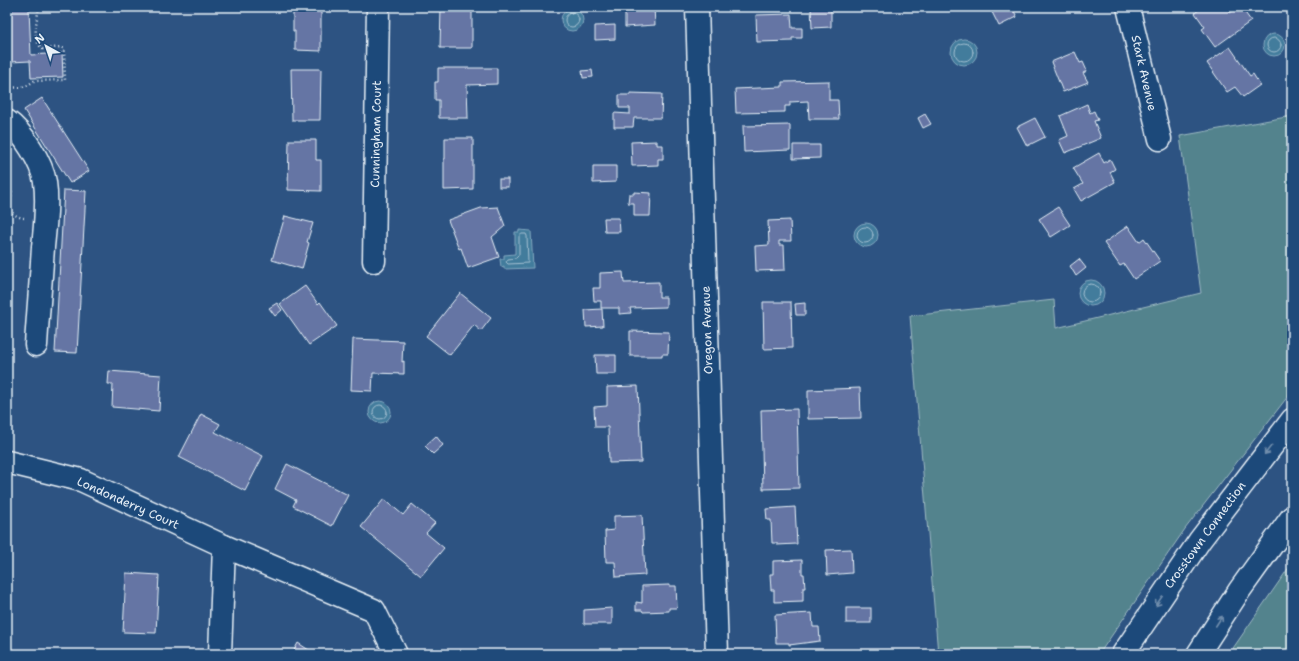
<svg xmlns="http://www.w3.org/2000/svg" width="1299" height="661" viewBox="0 0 1299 661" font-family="'Shantell Sans',sans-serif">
<rect width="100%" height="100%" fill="#2d5382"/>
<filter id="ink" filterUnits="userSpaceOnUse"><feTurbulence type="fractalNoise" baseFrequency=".025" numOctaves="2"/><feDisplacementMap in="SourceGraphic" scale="8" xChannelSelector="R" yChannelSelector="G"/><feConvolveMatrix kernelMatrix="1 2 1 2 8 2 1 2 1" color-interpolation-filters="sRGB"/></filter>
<g filter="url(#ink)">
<g fill="#53838d" stroke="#9ebac2">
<path d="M1292 116V391L1185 529 1099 654H938L910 316 1054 300 1056 328 1201 293 1180 136Z"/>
<path d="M1292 563V654H1229Z"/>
</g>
<g fill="#427b9c" stroke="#84aac1">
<circle cx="572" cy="20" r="11"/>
<circle cx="1274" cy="45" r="11"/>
<circle cx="964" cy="52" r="13"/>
<circle cx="866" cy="235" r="12"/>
<path d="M519 230 531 231 533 268 504 269V266L501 267 500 259H504V255L515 254V232H519Z"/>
<circle cx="1091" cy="293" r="13"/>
<circle cx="380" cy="412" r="11"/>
</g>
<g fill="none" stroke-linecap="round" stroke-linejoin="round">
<g stroke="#a6c2d3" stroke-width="1">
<circle cx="572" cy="20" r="7"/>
<circle cx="1274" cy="45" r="7"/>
<circle cx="964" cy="52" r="9"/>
<circle cx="865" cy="235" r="8"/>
<path d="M522 234H526L527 236 528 263 508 264 506 262 508 259 516 258 519 255V237Z"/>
<circle cx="1091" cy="293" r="9"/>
<circle cx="380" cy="412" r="7"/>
</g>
</g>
<g fill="#6575a4" stroke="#e8f1f8">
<path d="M7 7H33V9L29 10 31 55 62 53 63 77 31 78 30 61 11 62 12 86H7Z"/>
<path d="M293 7H321V51L295 50V31H293Z"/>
<path d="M441 7H472V48H440Z"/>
<path d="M625 7H654L655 25 625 27Z"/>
<path d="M831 7V27L812 28 811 8Z"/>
<path d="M1003 7H1012L1017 17 999 26 992 12Z"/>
<path d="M1202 7H1225L1230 13 1238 7H1241L1251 21 1215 47 1202 29 1205 27 1195 13Z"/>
<path d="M791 14 792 28H802V38H792V41L757 42 756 15Z"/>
<path d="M615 25V39L595 40V26Z"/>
<path d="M1230 47 1250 76 1253 74 1260 85 1243 97 1235 87 1227 92 1207 63Z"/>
<path d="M1075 52 1080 63 1083 62 1087 71 1083 73 1088 82 1063 92 1051 62Z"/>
<path d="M438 68H497V84L467 85 468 118H439V100H435V82H438Z"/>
<path d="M291 69H321L320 120H292Z"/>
<path d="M592 70 593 77 583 78 582 71Z"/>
<path d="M829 81V100H838L839 119H809L808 101 790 102V106H785V112L736 113 735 89 782 87V82Z"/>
<path d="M630 93 662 94 661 118H634L633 127H614V113L630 114V108H619V95H630Z"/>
<path d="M42 98 89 171 70 183 24 110Z"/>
<path d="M1087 104 1090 113 1094 111 1098 120 1094 121 1101 138 1065 153 1059 140 1068 136 1060 116Z"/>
<path d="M925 114 931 124 923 128 918 118Z"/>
<path d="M1035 118 1045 137 1027 146 1017 127Z"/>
<path d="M790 125V150L744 152 743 126Z"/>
<path d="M445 138H473V189L444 190V159H445Z"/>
<path d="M289 140H316V160H321V191L288 190Z"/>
<path d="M657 141V145H663V159H658V165L632 166 631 142Z"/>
<path d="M793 145H820V158L793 159Z"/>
<path d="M1099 153 1104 163 1110 159 1115 169 1110 172 1115 182 1081 201 1074 189 1083 184 1073 168Z"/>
<path d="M593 166H616V182L593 183Z"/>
<rect x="499" y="179" width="9" height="8"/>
<path d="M64 190 86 191 77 353 55 352Z"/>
<path d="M634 192 651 193 650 216H634V203H628L629 194H634Z"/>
<path d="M498 207 505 226 492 237 499 257 468 268 461 248 459 249 448 220 481 208Z"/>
<path d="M1058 207 1070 225 1051 237 1039 219Z"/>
<path d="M285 216 313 223 307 242 309 243 302 269 272 260Z"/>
<path d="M604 218H619L620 232H605Z"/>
<path d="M790 220 791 241H779V245H784L785 270 756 271 755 246 769 245 768 221Z"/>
<path d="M1128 226 1139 242 1144 238 1160 261 1134 279 1124 264 1120 266 1104 243Z"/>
<path d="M1079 259 1086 268 1076 276 1070 266Z"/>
<path d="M623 272 624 283 659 282V297H666V307L630 308 631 313 619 314V308H601V301H594L593 288H600V273Z"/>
<path d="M305 286 318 304 320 302 337 326 309 345 280 304Z"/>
<path d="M460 293 491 318 481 331 474 325 450 355 426 336Z"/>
<path d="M763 302H791L792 348 764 349Z"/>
<path d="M277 303 282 310 275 316 269 308Z"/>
<path d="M805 303V315H796L795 304Z"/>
<path d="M602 309 603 326 586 327 585 310Z"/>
<path d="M630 331 669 332 668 354H662V356H630Z"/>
<path d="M353 339 403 341 402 362 404 361V374L373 373 372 391 351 390Z"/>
<path d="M595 355H616V374H596Z"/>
<path d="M109 371 161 375 159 411 112 407 113 384H108Z"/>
<path d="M638 386 641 462 609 463 608 427H595L594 407 607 406V387Z"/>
<path d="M860 388 861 418 808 419V390Z"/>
<path d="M797 409 799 488 763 489 761 410Z"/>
<path d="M201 414 220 424 215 432 263 456 245 491 179 457Z"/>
<path d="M436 436 443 445 433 454 425 446Z"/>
<path d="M287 464 348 495 332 526 293 506 296 500 275 489Z"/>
<path d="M384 499 403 515 412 504 435 523 426 533 444 548 421 576 361 527Z"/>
<path d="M795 507 797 544 777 545V543H772L771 520H767L766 509Z"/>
<path d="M642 515 645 575 616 577 615 562H606L605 531 614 530V516Z"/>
<path d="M851 549 852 573 827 575 826 550Z"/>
<path d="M802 560V574H804L805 588H803V601L774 602V590H771L770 574H773V561Z"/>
<path d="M126 573 159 575 156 633 123 632Z"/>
<path d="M669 585V586H676L677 608H669V611L643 612 642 610H636V602L642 603V586Z"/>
<path d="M612 608V624H584V610Z"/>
<rect x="846" y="608" width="25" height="15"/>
<path d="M812 613 813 627H819L820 641 789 645V643H776L775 615Z"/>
<path d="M298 643 315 654H292Z"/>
</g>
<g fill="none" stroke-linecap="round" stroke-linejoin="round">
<g stroke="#e8f1f8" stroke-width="25">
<g id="minor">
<path d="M697 7 717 654"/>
<path d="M1128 7 1160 139"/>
<path d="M7 121C23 132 42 163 45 182 48 203 45 226 43 247 41 280 38 312 36 345"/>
<path d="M374 261 378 7"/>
<path d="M7 462 81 480 224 546"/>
<path d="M220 654 224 546 374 610 396 654"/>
</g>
</g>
<g stroke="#e8f1f8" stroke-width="25">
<g id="highway">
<path d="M1123 654 1200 540 1292 420"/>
<path d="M1198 654 1239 591 1292 517"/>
</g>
</g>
<g stroke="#e8f1f8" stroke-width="2.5" stroke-dasharray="1 3" stroke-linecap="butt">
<path d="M7 88 22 87 28 85 34 81 65 80 64 49 61 47 43 49C31 40 37 20 39 7"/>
<path d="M7 165 13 161"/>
<path d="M7 181C12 189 14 196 7 204"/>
<path d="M7 207C12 213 16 217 24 218"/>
</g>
<use href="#minor" stroke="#1f4a7a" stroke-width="22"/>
<use href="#highway" stroke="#1f4a7a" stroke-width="22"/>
</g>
<defs><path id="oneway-shaft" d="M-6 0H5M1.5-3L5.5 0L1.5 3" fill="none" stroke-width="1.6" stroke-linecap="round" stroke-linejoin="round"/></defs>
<g stroke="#6f8dac">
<use href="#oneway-shaft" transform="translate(1268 450) rotate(128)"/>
<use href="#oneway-shaft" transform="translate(1159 601) rotate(124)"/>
<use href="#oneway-shaft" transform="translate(1219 621) rotate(-57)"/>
</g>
</g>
<g text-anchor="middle" stroke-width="3" stroke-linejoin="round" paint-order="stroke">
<g font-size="12" fill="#e8f1f8" stroke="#1f4a7a">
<text transform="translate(1144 73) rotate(77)" y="4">Stark Avenue</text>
<text transform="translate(376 134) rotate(-89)" y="4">Cunningham Court</text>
<text transform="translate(707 330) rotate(-92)" y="4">Oregon Avenue</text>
<text transform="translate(128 503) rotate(24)" y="4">Londonderry Court</text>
<text transform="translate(1205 535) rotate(-54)" y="4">Crosstown Connection</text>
</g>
</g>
<rect width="1299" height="661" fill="none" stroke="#1f4a7a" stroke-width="24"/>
<rect x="12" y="12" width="1275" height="637" fill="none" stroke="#e8f1f8" stroke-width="1.5" filter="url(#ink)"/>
<g transform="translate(46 46) rotate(320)" stroke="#1f4a7a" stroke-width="3" paint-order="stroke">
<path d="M0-3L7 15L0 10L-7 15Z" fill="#e8f1f8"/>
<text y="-6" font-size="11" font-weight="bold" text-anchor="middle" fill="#e8f1f8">N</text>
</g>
</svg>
